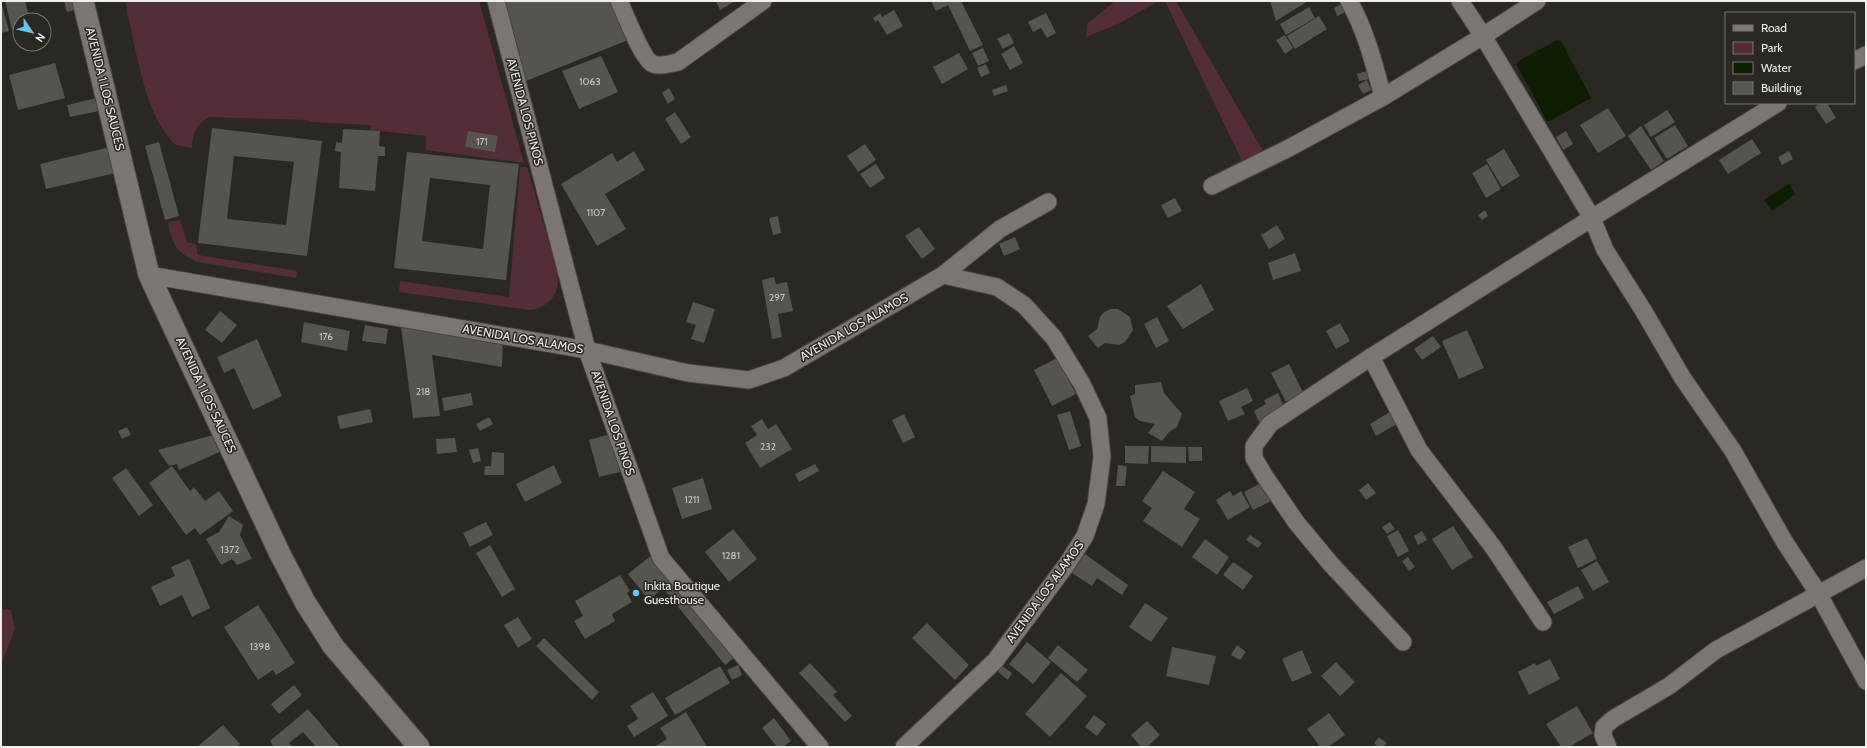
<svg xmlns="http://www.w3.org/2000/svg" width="1867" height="748" viewBox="0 0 1867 748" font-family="Cabin,sans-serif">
<rect width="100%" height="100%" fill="#2b2723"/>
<g fill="#542e36">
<path d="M126 1H479L524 163 426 150V136L371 130V125L309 122 308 120 209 117C197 124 192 133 192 148L176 145C145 118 137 52 127 12Z"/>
<path d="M1115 1H1159L1120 23 1086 37 1087 24Z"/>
<path d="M1165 1H1176L1263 151 1242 161Z"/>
<path d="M520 167H527L558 273C560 293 550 307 530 310L399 292 400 281 509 297Z"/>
<path d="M180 220 187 242 196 244 198 255 297 271 296 278 197 262C175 251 173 246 168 222Z"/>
<path d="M1 609 11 610 15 629 1 666Z"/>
</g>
<g fill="#0e1e02">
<path d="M1557 40 1561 41 1591 98 1550 121H1547L1517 65V62Z"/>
<path d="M1789 184 1795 194 1772 211 1764 200Z"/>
</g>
<g fill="#55544e" fill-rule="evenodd">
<path d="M5 1H25L30 20H20V28L12 30Z"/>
<path d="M64 1H72L74 10 67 12Z"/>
<path d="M498 1H612L628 40 521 83Z"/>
<path d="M716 1H735L720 10Z"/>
<path d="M931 1H961L983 45 970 51 948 5 936 11Z"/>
<path d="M1270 1H1308L1276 21Z"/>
<path d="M1 2 9 31 1 33Z"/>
<path d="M1344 3 1348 11 1337 16 1334 8Z"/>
<path d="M1309 7 1315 18 1286 35 1280 24Z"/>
<path d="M894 10 903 26 887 35 878 20 875 22 873 18 880 13 882 17Z"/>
<path d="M1046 13 1056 33 1047 38 1041 28 1033 32 1028 22Z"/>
<path d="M1319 16 1327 29 1295 49 1287 36Z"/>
<path d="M1009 33 1014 43 1003 49 997 39Z"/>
<path d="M1285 35 1293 48 1285 54 1276 40Z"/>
<path d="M1014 46 1023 63 1010 70 1001 54Z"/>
<path d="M983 48 989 61 978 66 972 53Z"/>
<path d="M959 53 968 69 942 84 933 67Z"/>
<path d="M601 56 618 92 579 109 562 71Z"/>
<path d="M55 63 65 98 18 110 9 75Z"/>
<path d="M986 64 990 73 981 77 977 68Z"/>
<path d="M1373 69 1376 78 1359 81 1357 74Z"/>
<path d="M1367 80 1371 90 1363 94 1358 85Z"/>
<path d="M1006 85 1008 91 994 96 992 90Z"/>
<path d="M669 88 675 99 668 104 662 93Z"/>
<path d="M97 98 99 111 70 117 67 105Z"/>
<path d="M1821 103H1827L1836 118 1826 124 1815 107Z"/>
<path d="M1608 108 1626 136 1598 153 1580 125Z"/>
<path d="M1667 110 1675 122 1651 137 1644 125Z"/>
<path d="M675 112 691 137 681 144 665 119Z"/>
<path d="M1675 125 1688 146 1667 159 1654 138Z"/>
<path d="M1641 126 1664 161 1651 170 1628 136Z"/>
<path d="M212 128 322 141 307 256 198 243ZM234 156 294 162 286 225 227 219Z"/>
<path d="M343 129 380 131 379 146 385 147V156H378L375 191 339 188 341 152 335 151 336 142 342 143Z"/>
<path d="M468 131 498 136 495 152 465 147Z"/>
<path d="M1566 131 1573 144 1563 150 1556 137Z"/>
<path d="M1752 139 1761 153 1728 174 1719 160Z"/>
<path d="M159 142 179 216 165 220 145 146Z"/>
<path d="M865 144 876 160 858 172 847 156Z"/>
<path d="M110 147 116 173 46 189 40 164Z"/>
<path d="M1504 149 1520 176 1502 187 1486 160Z"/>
<path d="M634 151 645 170 605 194 626 229 597 246 561 184 612 153 617 162Z"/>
<path d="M1789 151 1793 159 1782 165 1778 157Z"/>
<path d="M407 152 519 164 506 280 394 268ZM430 178 490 185 483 249 422 241Z"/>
<path d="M876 164 885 178 870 188 860 174Z"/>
<path d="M1487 164 1501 189 1486 198 1472 173Z"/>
<path d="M1175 198 1182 211 1168 218 1161 205Z"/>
<path d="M1485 210 1488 216 1482 220 1478 215Z"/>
<path d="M778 216 781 233 773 235 769 218Z"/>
<path d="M1277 225 1285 239 1269 249 1261 235Z"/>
<path d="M919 227 935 249 922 259 905 236Z"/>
<path d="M1015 237 1020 249 1004 256 999 244Z"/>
<path d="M1295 253 1301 271 1273 280 1268 263Z"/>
<path d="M774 277 776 284 787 282 793 311 778 314 782 337 772 339 762 280Z"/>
<path d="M1201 284 1214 310 1183 329 1167 306Z"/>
<path d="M693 302 715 309 704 343 691 339 696 325 686 322Z"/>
<path d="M1111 309H1118L1130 317 1133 330 1125 342 1119 345 1105 343 1098 348 1088 336 1097 329 1100 317 1104 312Z"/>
<path d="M220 311 237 325 222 343 205 330Z"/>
<path d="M1157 317 1169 341 1156 348 1144 324Z"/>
<path d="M304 322 350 331 347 351 301 342Z"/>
<path d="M1340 323 1350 341 1336 349 1326 331Z"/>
<path d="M365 325 388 329 386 344 362 341Z"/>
<path d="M401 327 503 340 502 367 432 355 440 416 413 418Z"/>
<path d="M1467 330 1484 368 1459 379 1442 341Z"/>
<path d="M1433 336 1441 347 1422 360 1414 349Z"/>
<path d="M257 339 282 396 253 410 234 368 224 373 217 357Z"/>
<path d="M1057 358 1076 394 1052 406 1034 370Z"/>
<path d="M1289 364 1304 394 1286 402 1271 373Z"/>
<path d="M1161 382 1164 393 1182 414 1177 427 1169 432 1162 441 1148 433 1155 424 1140 421 1135 417 1130 396 1135 394V385Z"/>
<path d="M1247 388 1253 401 1241 407 1245 414 1228 421 1219 401Z"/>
<path d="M471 393 473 405 444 411 442 398Z"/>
<path d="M1278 393 1285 409 1259 422 1254 411 1266 404 1264 400Z"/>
<path d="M370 409 373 422 340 429 337 416Z"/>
<path d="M1070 411 1081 446 1069 450 1057 415Z"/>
<path d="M1390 412 1397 424 1376 436 1370 424Z"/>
<path d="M904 414 915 437 903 443 892 420Z"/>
<path d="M489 417 493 424 480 431 476 424Z"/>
<path d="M762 419 768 429 776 424 792 449 760 468 745 443 757 435 751 426Z"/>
<path d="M127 427 131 435 122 439 118 431Z"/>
<path d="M217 434 224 450 179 470 177 464 169 466 158 450Z"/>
<path d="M610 434 620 472 599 477 589 440Z"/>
<path d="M455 438 457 452 437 454 436 439Z"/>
<path d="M1125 446H1149L1148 464 1125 463Z"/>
<path d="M1151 446 1186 447V463L1151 462Z"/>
<path d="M1188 447H1202V461H1189Z"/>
<path d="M478 448 481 461 473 463 469 450Z"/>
<path d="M492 452 504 453V475H484L485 466H491Z"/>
<path d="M815 464 819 471 799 482 795 474Z"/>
<path d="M554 465 562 483 525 502 516 484Z"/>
<path d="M1118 465 1127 466 1125 486H1116Z"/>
<path d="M172 466 190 491 194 487 205 501 219 491 233 511 200 535 195 528 186 535 149 483Z"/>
<path d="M126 468 153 505 139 516 112 478Z"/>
<path d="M1163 471 1195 492 1184 509 1200 519 1182 547 1143 521 1152 508 1142 501Z"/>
<path d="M703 478 712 509 682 519 672 488Z"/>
<path d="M1263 482 1273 500 1253 510 1244 492Z"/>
<path d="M1368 483 1376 493 1366 500 1359 490Z"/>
<path d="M1230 491 1233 496 1241 491 1250 507 1228 520 1216 500Z"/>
<path d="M229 516 243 525 240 535 252 559 237 565 232 559 221 565 206 539 219 532Z"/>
<path d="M486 522 493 535 470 547 463 533Z"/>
<path d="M1390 522 1395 529 1387 534 1382 527Z"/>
<path d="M1453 526 1473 557 1452 570 1432 539Z"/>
<path d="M733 529 757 559 729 582 705 552Z"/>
<path d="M1398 530 1409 551 1398 557 1387 536Z"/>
<path d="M1422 531 1427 540 1418 545 1414 536Z"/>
<path d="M1250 535 1262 543 1258 548 1246 540Z"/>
<path d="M1587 538 1597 559 1578 568 1568 547Z"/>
<path d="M1205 539 1229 557 1217 575 1192 557Z"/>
<path d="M490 545 515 589 502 597 476 553Z"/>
<path d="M653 554 735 657 725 665 663 588 649 600 628 574Z"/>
<path d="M1085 554 1128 585 1122 595 1097 578 1092 586 1072 573Z"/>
<path d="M1408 557 1415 567 1409 571 1402 561Z"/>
<path d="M189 559 210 608 192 617 182 595 160 606 151 587 175 576 171 567Z"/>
<path d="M1597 561 1609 582 1593 591 1581 570Z"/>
<path d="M1233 562 1253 576 1243 590 1223 575Z"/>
<path d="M620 575 630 591 627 593 632 602 612 614 615 621 585 639 574 621 583 616 575 601Z"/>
<path d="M1578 586 1584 598 1554 614 1547 602Z"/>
<path d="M1145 603 1168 618 1151 642 1129 627Z"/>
<path d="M258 605 295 663 276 675 273 670 258 680 224 627Z"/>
<path d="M518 617 532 639 518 648 504 625Z"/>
<path d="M927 623 969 665 955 680 912 638Z"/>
<path d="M544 638 599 692 592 700 536 646Z"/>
<path d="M1027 642 1051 662 1033 684 1009 664Z"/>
<path d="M1058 645 1088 670 1077 682 1048 658Z"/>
<path d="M1237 645 1246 652 1240 660 1231 655Z"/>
<path d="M1172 647 1216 656 1209 685 1166 676Z"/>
<path d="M1302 650 1312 673 1292 682 1282 659Z"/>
<path d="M1550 659 1560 679 1529 695 1518 672 1535 663 1536 666Z"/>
<path d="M1336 662 1355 682 1340 696 1321 676Z"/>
<path d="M810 663 837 692 833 695 852 716 845 722 799 673Z"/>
<path d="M738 665 742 675 732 680 727 670Z"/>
<path d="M720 666 730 683 675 715 665 698Z"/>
<path d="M1002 666 1012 673 1008 680 998 672Z"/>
<path d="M1061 673 1087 696 1050 737 1025 714Z"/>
<path d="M294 685 302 695 279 714 271 704Z"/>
<path d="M653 692 668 716 634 737 627 726 638 719 630 706Z"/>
<path d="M1577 706 1593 733 1569 747H1561L1546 724Z"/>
<path d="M308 709 340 747H316L303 732 289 743 293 747H274L270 741Z"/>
<path d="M686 712 707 747H654L667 739 660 728Z"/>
<path d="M1329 713 1345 735 1328 747H1320L1307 729Z"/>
<path d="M1094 715 1106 724 1097 736 1085 727Z"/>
<path d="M774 718 791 741 783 747H777L762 728Z"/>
<path d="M1147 721 1160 735 1147 747H1141L1131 735Z"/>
<path d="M223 725 240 744 237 747H197Z"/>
<path d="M1379 737 1387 743 1383 747H1378L1374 743Z"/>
</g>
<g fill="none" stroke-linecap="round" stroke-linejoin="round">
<g stroke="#494541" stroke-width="19">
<g id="minor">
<path d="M496 1 587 350 661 558 820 747"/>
<path d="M619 1C625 13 642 59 653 64 660 67 671 63 678 62L763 1"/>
<path d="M1349 1C1366 31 1374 64 1383 97L1483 36 1592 218 1778 103"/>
<path d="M1460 1 1483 36 1537 1"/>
<path d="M1854 61 1866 55"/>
<path d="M1212 186 1289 148 1383 97"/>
<path d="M149 275 587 350 688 373 749 380 784 368 943 275 997 287 1024 305 1054 338 1082 384 1098 418 1102 457 1096 504 1085 536 1067 564 995 661 904 747"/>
<path d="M943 275 1000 229 1048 202"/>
<path d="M1371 357 1419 450 1493 547 1543 622"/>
<path d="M1403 642 1330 563 1296 522 1264 475 1254 458V446L1270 424 1371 357 1592 218 1605 250 1643 310 1682 377 1733 451 1784 541 1818 593 1866 681"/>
<path d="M1608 747 1603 735 1604 727 1613 719 1669 686 1716 650 1866 568"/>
</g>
</g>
<g stroke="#494541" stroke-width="23">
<path id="tertiary" d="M83 1 149 275 280 554 305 602 333 646 419 747"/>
</g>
<use href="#minor" stroke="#7b7671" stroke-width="17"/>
<use href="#tertiary" stroke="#7b7671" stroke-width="21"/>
</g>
<circle fill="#65c5ee" stroke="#2b2723" stroke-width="1.5" cx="636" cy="593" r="4"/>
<g text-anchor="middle" stroke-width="3" stroke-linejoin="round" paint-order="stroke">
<g font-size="10" fill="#c9c7c3">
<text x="590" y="85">1063</text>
<text x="482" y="145">171</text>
<text x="596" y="216">1107</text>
<text x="777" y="301">297</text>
<text x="326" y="340">176</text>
<text x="423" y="395">218</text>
<text x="768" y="450">232</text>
<text x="692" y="503">1211</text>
<text x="230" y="553">1372</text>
<text x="731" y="559">1281</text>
<text x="260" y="650">1398</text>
</g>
<g font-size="12" fill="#f0edea" stroke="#2b2723">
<text transform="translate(105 89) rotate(76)" y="4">AVENIDA 1 LOS SAUCES</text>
<text transform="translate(525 112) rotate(75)" y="4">AVENIDA LOS PINOS</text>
<text transform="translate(854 327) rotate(-30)" y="4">AVENIDA LOS ALAMOS</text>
<text transform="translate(523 339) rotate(10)" y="4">AVENIDA LOS ALAMOS</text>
<text transform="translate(206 395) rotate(65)" y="4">AVENIDA 1 LOS SAUCES</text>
<text transform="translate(613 423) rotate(71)" y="4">AVENIDA LOS PINOS</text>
<text transform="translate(1045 592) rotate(-54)" y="4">AVENIDA LOS ALAMOS</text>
</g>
<g font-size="12" fill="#f0edea" stroke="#2b2723" text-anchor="start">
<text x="644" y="590">Inkita Boutique<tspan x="644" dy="14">Guesthouse</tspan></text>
</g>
</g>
<rect width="1867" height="748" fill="none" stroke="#f0edea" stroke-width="4"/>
<rect x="1725" y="12" width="130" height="92" fill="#2b2723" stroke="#7a7673"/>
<rect x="1733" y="25" width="20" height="6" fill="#7b7671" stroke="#7a7673"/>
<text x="1761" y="32" font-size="12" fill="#f0edea">Road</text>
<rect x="1733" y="42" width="20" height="12" fill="#542e36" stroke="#7a7673"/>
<text x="1761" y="52" font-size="12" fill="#f0edea">Park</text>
<rect x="1733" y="62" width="20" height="12" fill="#0e1e02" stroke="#7a7673"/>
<text x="1761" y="72" font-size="12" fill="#f0edea">Water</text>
<rect x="1733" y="82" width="20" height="12" fill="#55544e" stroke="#7a7673"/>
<text x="1761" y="92" font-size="12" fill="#f0edea">Building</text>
<g transform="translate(32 32) rotate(124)"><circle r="19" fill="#2b2723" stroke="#7a7673"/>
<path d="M0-3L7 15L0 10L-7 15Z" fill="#65c5ee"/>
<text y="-6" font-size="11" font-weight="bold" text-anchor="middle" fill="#f0edea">N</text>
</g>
</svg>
